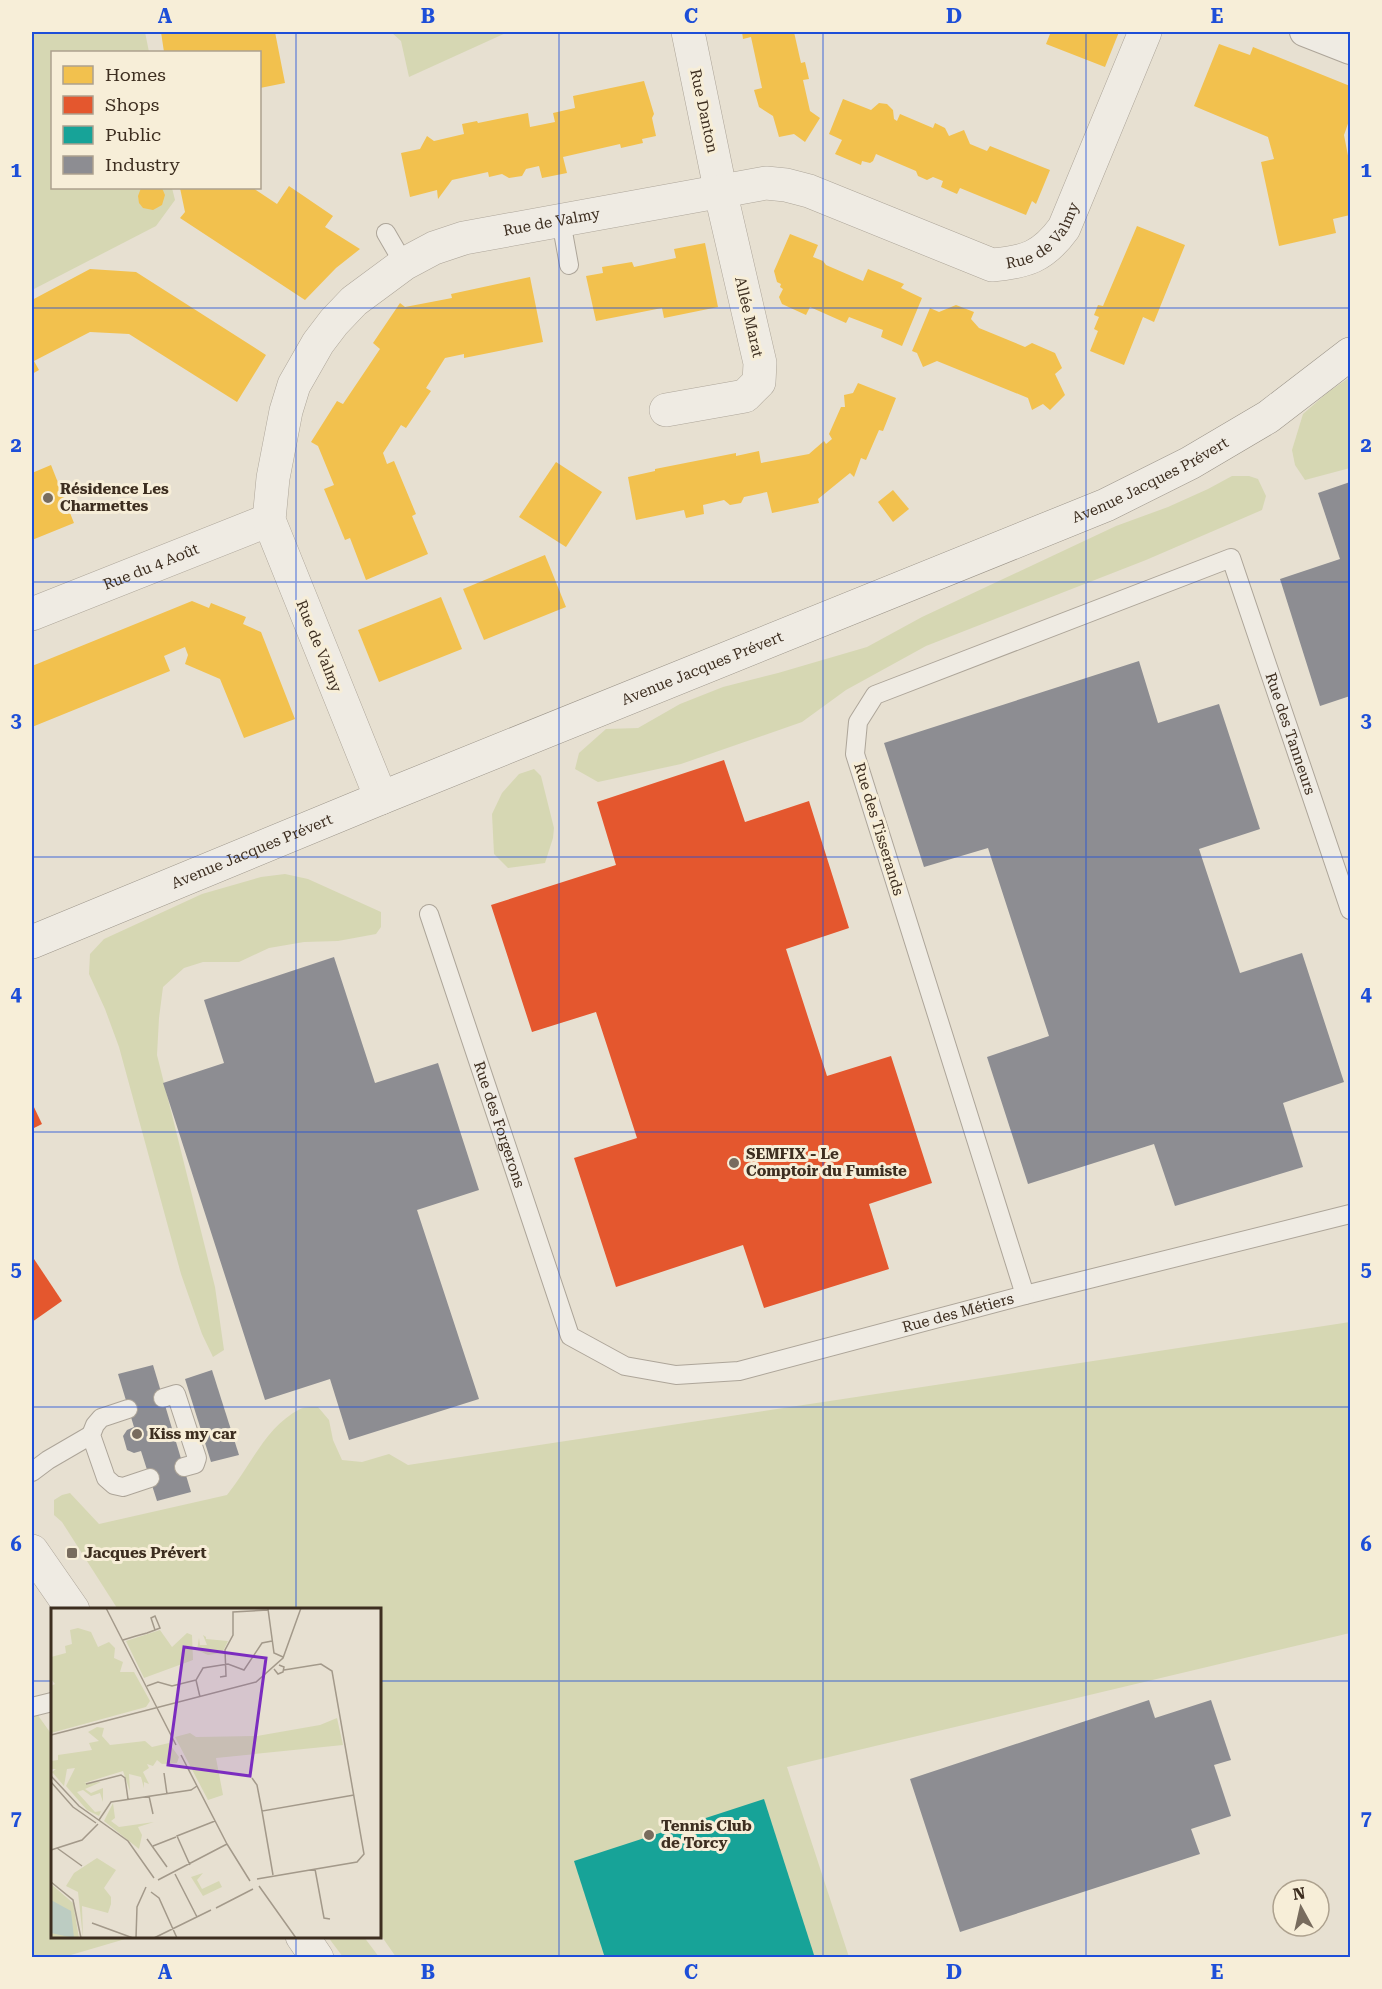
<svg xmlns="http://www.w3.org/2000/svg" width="1382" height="1989" viewBox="0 0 1382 1989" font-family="'Roboto Serif',serif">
<rect width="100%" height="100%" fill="#e7e0d1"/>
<g fill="#d6d7b3">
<path d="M32 32H145L149 52H52V188H172L175 200 156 226 32 290Z"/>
<path d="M391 32H508L409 77 401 41Z"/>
<path d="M1350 377V468L1305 480 1295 465 1292 450 1303 414 1327 393Z"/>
<path d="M1232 476H1249L1258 479 1266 496 1262 510 1146 560 926 646 846 690 802 722 681 764 598 782 575 769 579 753 606 729 638 728 680 704 723 687 778 673 867 647 922 617 1116 526 1168 507 1208 489Z"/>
<path d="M534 769 541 776 554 828 553 838 545 863 508 868 494 854 492 814 502 793 519 774Z"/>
<path d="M285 874 308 879 381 912V927L376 934 338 941 304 942 269 948 239 962H203L184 968 163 987 159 1018 157 1055 215 1287 224 1350 213 1357 202 1334 181 1274 119 1047 105 1009 89 974 90 954 104 939 202 894 261 877Z"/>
<path d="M1350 1322V1633L787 1767 849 1957H396L380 1934V1610L117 1608 62 1522 54 1515V1500L62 1495 70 1493 99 1524 227 1495C251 1466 265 1427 300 1409 305 1407 313 1407 318 1407L329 1420 333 1440 342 1460 362 1462 389 1454 408 1465Z"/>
<path d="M32 1707 52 1735V1936L132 1937 64 1957H32Z"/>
<path d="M328 1937H364L379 1957H343Z"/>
</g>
<g fill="#f2c14e">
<path d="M161 32H275L285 83 260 88V52H164Z"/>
<path d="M742 32H794L801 63 805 62 809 79 803 80 810 111 820 118 805 142 794 134 779 137 773 116 759 107 754 90 762 88 751 37 743 39Z"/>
<path d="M1043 32H1119L1105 67 1046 44 1050 34Z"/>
<path d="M1219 44 1250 55 1253 47 1350 86V118L1344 135 1350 166V215L1333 219 1336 233 1279 246 1261 162 1274 159 1268 137 1194 106Z"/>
<path d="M644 81 654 114 652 118 656 136 642 139 643 143 621 148 620 144 563 157 567 173 542 178 539 166 526 169 522 176 509 178 502 174 489 177 488 172 452 180 438 199 437 190 410 197 401 153 420 149 427 136 434 141 464 134 462 124 477 121 478 123 528 113 530 127 555 122 553 113 575 108 573 96Z"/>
<path d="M843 99 871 110 879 103 887 104 893 110 894 119 897 121 900 114 933 128 935 123 945 128 949 136 964 130 970 144 987 151 990 146 1050 170 1036 204 1032 201 1026 215 960 188 957 194 941 187 943 181 933 177 927 180 918 176 916 171 876 154 873 161 870 163 862 161 861 165 835 154 842 140 829 134Z"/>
<path d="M289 186 333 216 325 227 360 249 336 268 305 300 180 218 185 212 180 188H253L277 204Z"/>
<path d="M141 188H162L165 195 162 205 153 210 143 208 139 203 138 196Z"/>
<path d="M1137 226 1185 245 1154 322 1143 317 1124 365 1090 351 1098 331 1094 329 1099 317 1094 315 1098 305 1103 306Z"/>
<path d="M790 234 818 245 813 257 823 261 826 265 863 281 868 269 904 284 901 288 922 298 902 346 881 337 883 330 849 317 846 323 810 307 806 315 782 304 779 297 783 289 780 287 781 284 777 282 774 271Z"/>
<path d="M705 243 718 307 664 318 662 308 596 321 586 276 603 273 602 267 632 262 634 267 676 258 674 249Z"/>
<path d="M90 269 136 272 266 355 237 402 129 334 90 332 34 361 39 370 32 374V300Z"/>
<path d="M530 277 543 342 464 358V354L445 358 426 388 431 391 406 428 401 425 383 453 387 464 394 461 416 514 412 516 428 554 366 580 350 538 345 540 324 489 334 485 318 446 311 442 337 401 343 404 380 349 373 343 400 303 405 307 452 298 451 294Z"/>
<path d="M956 305 974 312 971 319 979 328 1025 347 1032 343 1055 353 1062 368 1055 374 1065 395 1050 410 1043 404 1032 410 1028 398 937 361 923 367 917 353 912 351 930 308 939 312Z"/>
<path d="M858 383 896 398 883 431 879 430 866 460 861 458 854 477 850 473 818 499 819 503 772 513 767 492 744 497 741 503 730 505 724 500 703 505 704 514 686 518 684 510 636 520 628 477 655 471V469L736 453V456L759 451 761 463 809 454 824 441 826 444 832 439 829 434 841 407H845L844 395 853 393Z"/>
<path d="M556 462 602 492 566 547 519 517Z"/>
<path d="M51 465 74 523 32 540V473Z"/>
<path d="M893 490 909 509 893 522 878 502Z"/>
<path d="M545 555 566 607 484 640 463 589Z"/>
<path d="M441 597 462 649 379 682 358 630Z"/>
<path d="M192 601 209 608 211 603 246 617 243 624 261 632 295 719 244 738 220 679 185 664 188 655 185 647 164 656 170 671 32 727V666Z"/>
</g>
<g fill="#e4572e">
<path d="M724 760 745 822 809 801 849 928 786 949 827 1076 891 1056 932 1183 869 1204 889 1269 764 1308 743 1245 616 1287 574 1158 637 1138 596 1012 532 1032 491 905 616 865 597 802Z"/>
<path d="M32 1103 42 1124 32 1129Z"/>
<path d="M32 1256 62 1301 32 1322Z"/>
</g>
<path fill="#17a398" d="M764 1799 815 1958H605L574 1861Z"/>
<g fill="#8d8d92">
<path d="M1350 482V696L1320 706 1280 579 1340 559 1318 493Z"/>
<path d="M1139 661 1158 723 1219 704 1260 829 1199 849 1240 973 1302 953 1344 1082 1283 1103 1303 1167 1175 1206 1154 1144 1028 1184 987 1057 1049 1036 988 848 924 867 884 743Z"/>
<path d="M334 957 375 1083 438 1063 479 1190 417 1210 479 1399 349 1440 330 1379 265 1400 163 1083 224 1063 204 1000Z"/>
<path d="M153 1365 191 1492 157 1501 141 1451 134 1453 127 1450 123 1436 127 1430 134 1427 118 1374Z"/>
<path d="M212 1370 239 1455 211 1462 185 1379Z"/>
<path d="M1149 1700 1155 1718 1211 1700 1231 1760 1214 1765 1231 1816 1191 1829 1200 1854 960 1932 910 1779Z"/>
</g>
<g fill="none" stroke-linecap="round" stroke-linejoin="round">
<g stroke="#ada599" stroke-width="20">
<g id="service">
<path d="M561 221 569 265"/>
<path d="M386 233 404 264"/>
<path id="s1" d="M429 914 570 1336 625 1366 676 1375 739 1371 1025 1295 1350 1214"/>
<path id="s2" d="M1025 1295 855 754 858 722 875 695 1231 558 1350 910"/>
<path d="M163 1398 176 1394 197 1458 195 1464 184 1467"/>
<path d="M128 1409 101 1418 95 1425 91 1435 106 1478 114 1485 123 1487 150 1478"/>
<path d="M32 1472 48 1460 91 1435"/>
<path d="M32 1707 52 1702"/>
</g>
</g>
<g stroke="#ada599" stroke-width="30">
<path id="pedestrian" d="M1304 32 1350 50"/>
</g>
<g stroke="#ada599" stroke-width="34">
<g id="minor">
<path d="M666 410 745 396 759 382 760 363 723 203 688 32"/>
<path id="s3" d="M32 614 269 520"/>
<path id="s4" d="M381 798 269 520 273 478 286 411 294 385 318 343 334 322 354 301 404 264 434 248 464 238 766 183 786 185 809 191 992 265C1026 262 1043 257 1064 228L1145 32"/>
</g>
</g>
<g stroke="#ada599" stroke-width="34">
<g id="tertiary">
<path d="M32 1551 73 1610"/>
<path d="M302 1936 317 1958"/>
</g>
</g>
<g stroke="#9c958a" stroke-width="34">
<g id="secondary">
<path id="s5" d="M32 942 381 798 1106 505 1190 463 1268 417 1350 354"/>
</g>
</g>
<use href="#service" stroke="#efebe3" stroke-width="18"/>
<use href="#pedestrian" stroke="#efebe3" stroke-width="28"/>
<use href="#minor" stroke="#efebe3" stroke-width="33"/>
<use href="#tertiary" stroke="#efebe3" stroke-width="33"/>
<use href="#secondary" stroke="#efebe3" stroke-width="33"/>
</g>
<path fill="none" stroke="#1d4ed8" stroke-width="1.5" stroke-opacity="0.55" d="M296 32V1610M559 32V1958M823 32V1958M1086 32V1958M32 308H1350M32 582H1350M32 857H1350M32 1132H1350M32 1407H1350M32 1681H52M380 1681H1350M296 1936V1958"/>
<g fill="#786c5e" stroke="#f7eed8" stroke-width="2">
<circle cx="48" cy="498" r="6"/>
<circle cx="734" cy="1163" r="6"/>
<circle cx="137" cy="1434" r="6"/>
<rect x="66" y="1547" width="12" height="12" rx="3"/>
<circle cx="649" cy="1835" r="6"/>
</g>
<g text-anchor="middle" stroke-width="6" stroke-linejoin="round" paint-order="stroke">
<g font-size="15" fill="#3d2e20" stroke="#f7eed8">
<text transform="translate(704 111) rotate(78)" y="5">Rue Danton</text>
<text dy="5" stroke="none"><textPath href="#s4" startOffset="758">Rue de Valmy</textPath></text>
<text dy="5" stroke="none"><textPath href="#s4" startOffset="1280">Rue de Valmy</textPath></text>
<text transform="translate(749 317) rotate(77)" y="5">Allée Marat</text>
<text dy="5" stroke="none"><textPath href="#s5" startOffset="1210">Avenue Jacques Prévert</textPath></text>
<text dy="5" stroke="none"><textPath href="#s3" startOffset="128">Rue du 4 Août</textPath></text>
<text transform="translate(319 646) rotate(68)" y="5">Rue de Valmy</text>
<text dy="5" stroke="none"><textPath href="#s5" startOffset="724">Avenue Jacques Prévert</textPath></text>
<text dy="5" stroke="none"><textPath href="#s2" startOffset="1198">Rue des Tanneurs</textPath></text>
<text transform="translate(879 829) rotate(73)" y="5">Rue des Tisserands</text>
<text dy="5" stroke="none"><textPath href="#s5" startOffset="238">Avenue Jacques Prévert</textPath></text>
<text dy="5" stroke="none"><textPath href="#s1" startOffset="222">Rue des Forgerons</textPath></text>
<text dy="5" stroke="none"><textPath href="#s1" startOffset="849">Rue des Métiers</textPath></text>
</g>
<g font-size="15" font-weight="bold" fill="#3d2e20" stroke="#f7eed8" text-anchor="start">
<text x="60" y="494">Résidence Les<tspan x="60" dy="17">Charmettes</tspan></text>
<text x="746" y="1159">SEMFIX - Le<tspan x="746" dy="17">Comptoir du Fumiste</tspan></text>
<text x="149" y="1439">Kiss my car</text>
<text x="84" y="1558">Jacques Prévert</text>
<text x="661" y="1831">Tennis Club<tspan x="661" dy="17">de Torcy</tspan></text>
</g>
</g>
<g transform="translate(51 1608)">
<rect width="330" height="330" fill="#e7e0d1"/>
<path d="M27 20 40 24 47 39 58 34 64 40 63 50 72 54 69 64H83L99 93 95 99 0 125V78L4 76 0 71V49L15 45 14 38 21 36 19 22ZM109 22 121 39 136 25 141 27 142 52 93 70 75 33ZM152 27 155 29V31L177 33 171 45 157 47 146 42 148 30 149 37H156ZM286 110 292 137 165 150 172 187 157 192 124 129 139 125 145 129 206 128 269 117ZM46 119 53 120 51 128 59 137 94 133 101 139 118 135 128 149 126 155 111 156 106 152 102 158 96 156 98 160 92 164 98 176 93 174V180L90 169 78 166 79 183 72 163 33 175 50 174 34 181 40 185 52 180V194L49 185 40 188 32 182 26 184 44 204 50 203 48 208 36 202 15 178 24 160 16 161 13 178 1 164 5 161H0V153L7 152V147L41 142 38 135 48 133 37 124ZM62 195 64 210 60 213 68 219 103 214 87 219 91 227 88 241 53 213ZM46 250 65 262 53 280 60 289V296L57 305 31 298 32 330 27 284 15 278 23 265ZM152 265 146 272 151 281 168 273 171 279 152 288 140 269ZM0 276 22 295 28 330H0Z" fill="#d6d7b3"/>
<path d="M0 292 20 303 23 330 0 325Z" fill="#bcccc2"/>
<path fill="none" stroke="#a3998a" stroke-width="1.5" d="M55 0 125 137M217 1 223 45 232 49M72 32 85 28 96 25 104 22 109 20 104 8 100 10 104 22M223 61 227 66 232 64 233 59 228 57M169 69 175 68 174 42 182 27V4L217 2M96 78 107 74 121 78 145 72M149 89 145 72 152 60 177 56 193 62 211 35 221 33M0 127 205 74 232 50 250 0M130 147 176 236M113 165 116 186M0 168 28 198 77 233 103 270M201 170 206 177 211 203M0 174 22 199 45 215M35 176 70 167 74 170 77 191M98 188 102 206M48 212 60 194 140 182 146 178M96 231 116 259M176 236 199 273M102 238 125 229M6 240 31 258M0 242 31 232 47 216M139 257 126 228 164 213M264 261 273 310 279 311M124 266 146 309M222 267 211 203 303 187M206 271 306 254 313 246 281 63 270 56 233 62M107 272 176 236M0 274 22 292 30 330M208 278 245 330M100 284 108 290 126 330M165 300 202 281M41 315 82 330M85 330 86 299 95 279M103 330 160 302"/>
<path fill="#7b2cbf" fill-opacity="0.15" stroke="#7b2cbf" stroke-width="3" d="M133 39 215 50 199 168 117 157Z"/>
<rect width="330" height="330" fill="none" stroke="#3d2e20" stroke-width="3"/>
</g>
<rect width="1382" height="1989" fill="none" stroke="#f7eed8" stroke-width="66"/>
<rect x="51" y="51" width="210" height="138" fill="#f7eed8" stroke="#ada18e" stroke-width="1.5"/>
<rect x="63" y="66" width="30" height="18" fill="#f2c14e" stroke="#ada18e" stroke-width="1.5"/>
<text x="105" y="81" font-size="18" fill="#3d2e20">Homes</text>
<rect x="63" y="96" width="30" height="18" fill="#e4572e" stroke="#ada18e" stroke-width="1.5"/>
<text x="105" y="111" font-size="18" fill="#3d2e20">Shops</text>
<rect x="63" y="126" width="30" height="18" fill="#17a398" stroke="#ada18e" stroke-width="1.5"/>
<text x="105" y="141" font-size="18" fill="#3d2e20">Public</text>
<rect x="63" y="156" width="30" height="18" fill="#8d8d92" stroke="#ada18e" stroke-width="1.5"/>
<text x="105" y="171" font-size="18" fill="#3d2e20">Industry</text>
<g transform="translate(1301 1908) rotate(352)"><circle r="28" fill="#f7eed8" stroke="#ada18e" stroke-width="1.5"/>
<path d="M0-4.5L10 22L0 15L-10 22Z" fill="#786c5e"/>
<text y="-9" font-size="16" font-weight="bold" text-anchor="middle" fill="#3d2e20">N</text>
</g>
<rect x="33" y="33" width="1316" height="1923" fill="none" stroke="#1d4ed8" stroke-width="2"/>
<g font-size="20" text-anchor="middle" font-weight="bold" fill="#1d4ed8">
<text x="165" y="23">A</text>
<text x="428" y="23">B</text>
<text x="691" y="23">C</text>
<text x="954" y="23">D</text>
<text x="1217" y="23">E</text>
<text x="16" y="177">1</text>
<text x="1366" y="177">1</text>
<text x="16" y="452">2</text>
<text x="1366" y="452">2</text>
<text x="16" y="727">3</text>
<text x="1366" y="727">3</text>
<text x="16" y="1001">4</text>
<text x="1366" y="1001">4</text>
<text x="16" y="1276">5</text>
<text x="1366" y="1276">5</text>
<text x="16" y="1551">6</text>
<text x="1366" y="1551">6</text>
<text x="16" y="1825">7</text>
<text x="1366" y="1825">7</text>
<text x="165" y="1979">A</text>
<text x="428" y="1979">B</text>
<text x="691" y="1979">C</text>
<text x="954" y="1979">D</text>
<text x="1217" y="1979">E</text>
</g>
</svg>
